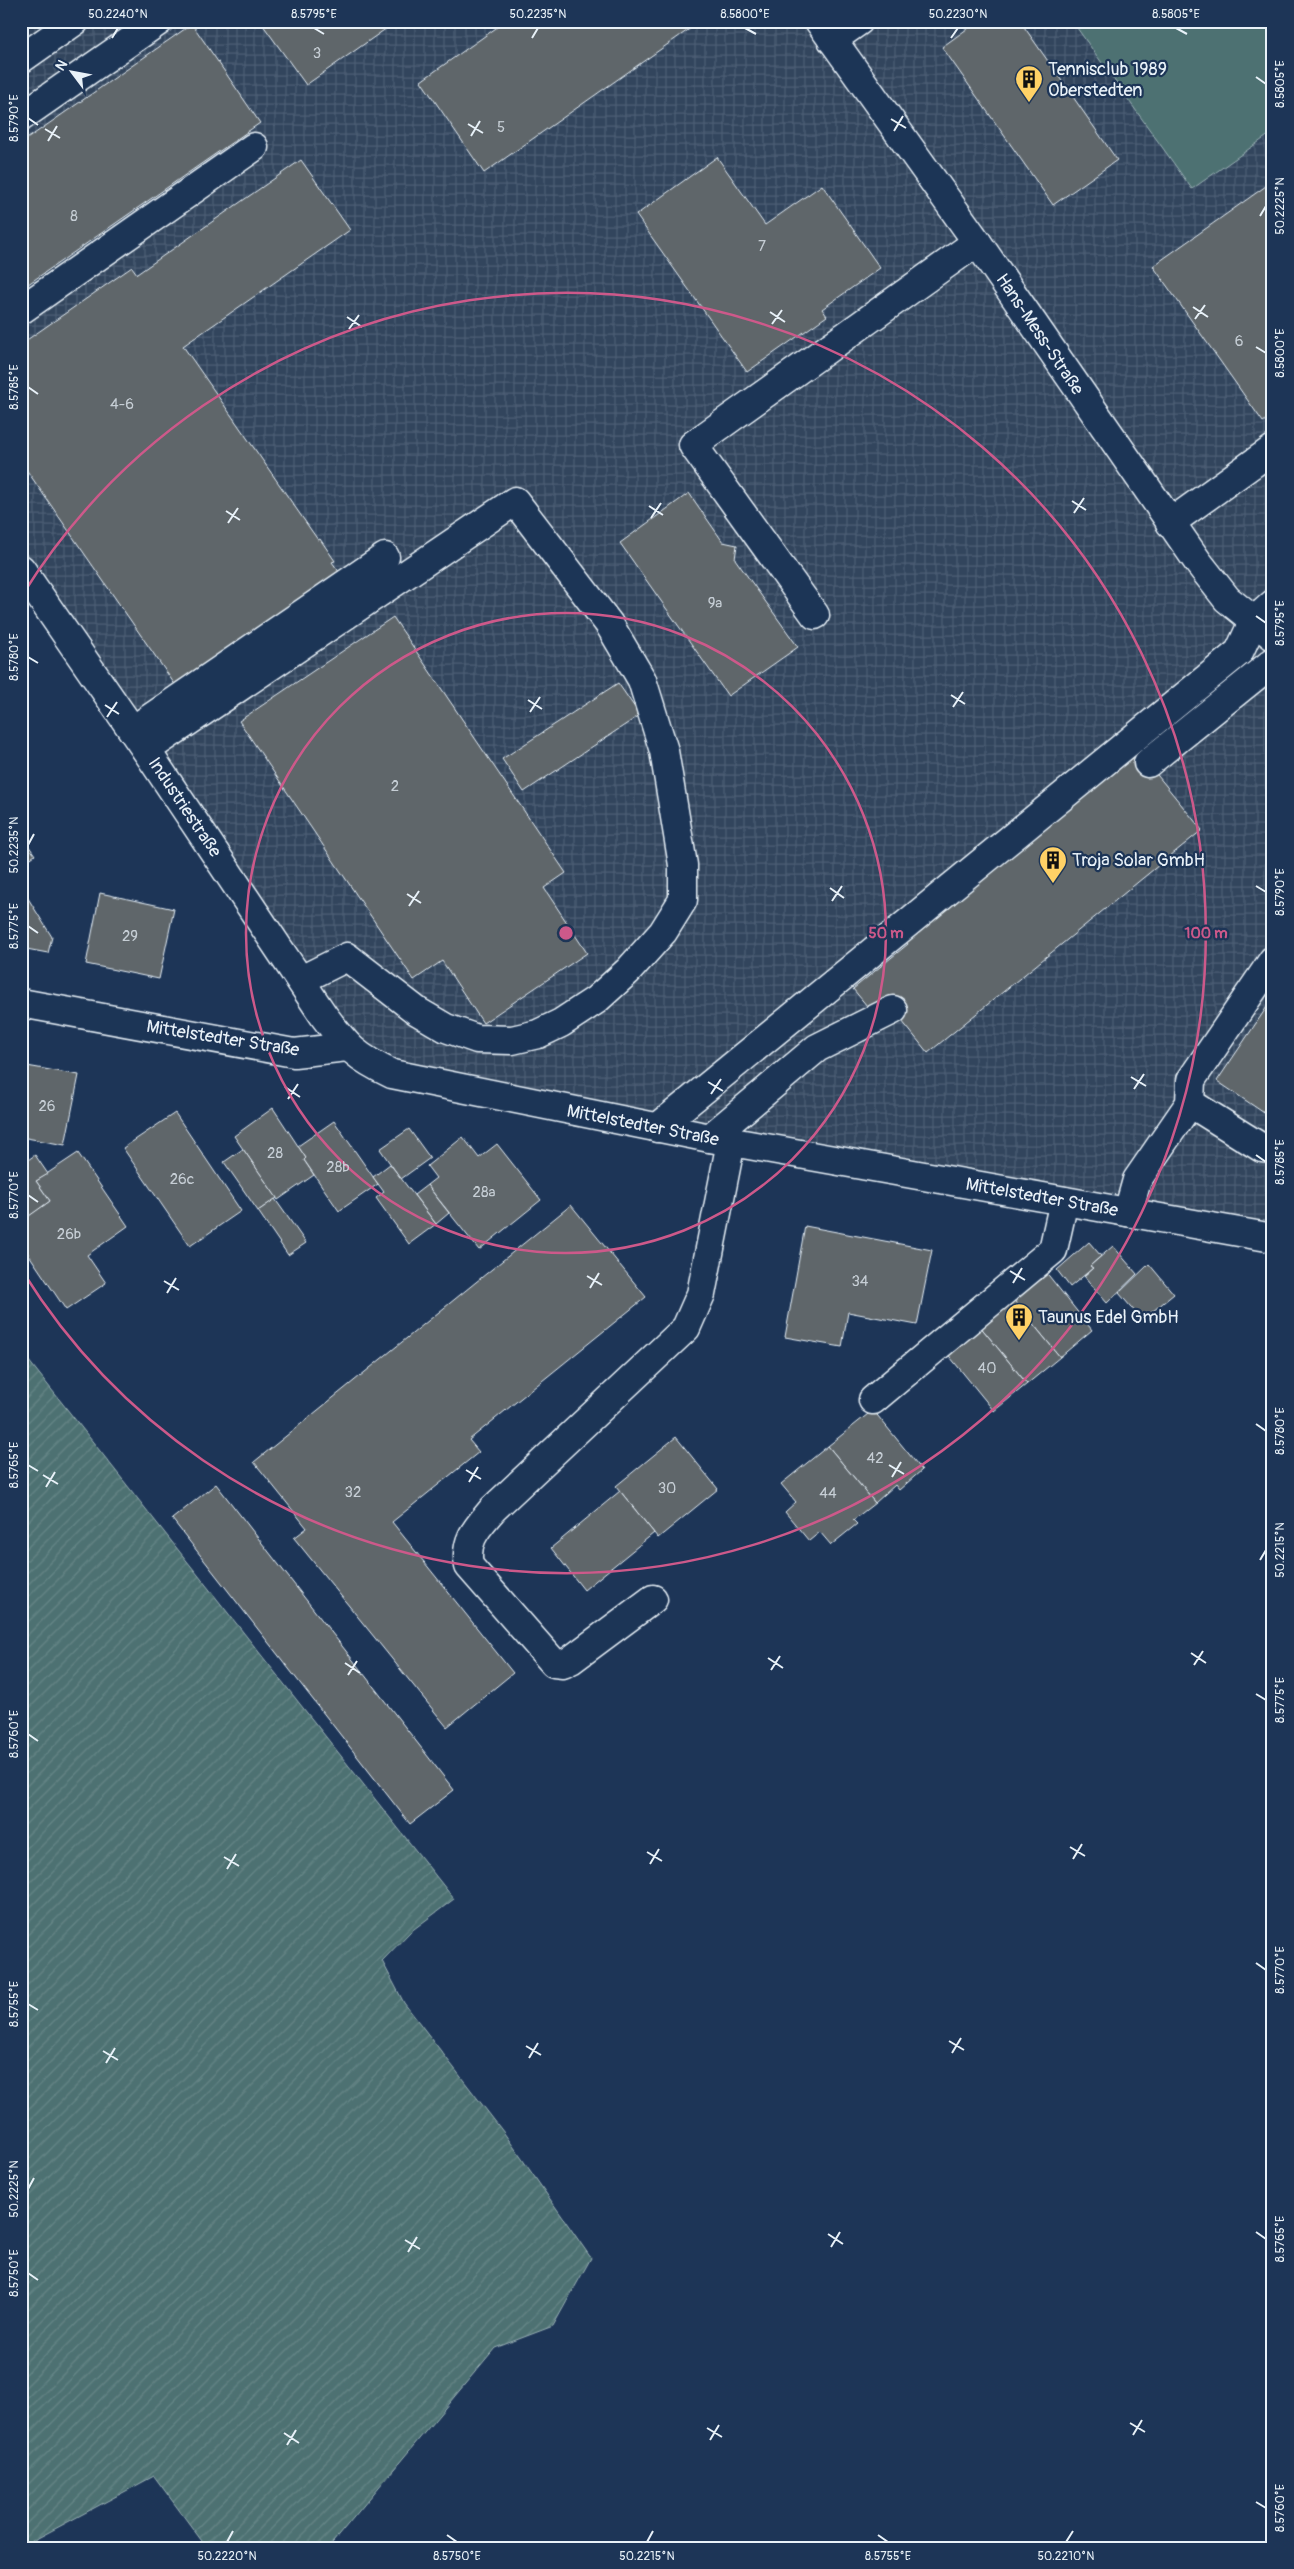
<svg xmlns="http://www.w3.org/2000/svg" width="1294" height="2569" viewBox="0 0 1294 2569" font-family="Pangolin,sans-serif">
<defs>
<pattern id="industrial-grid" width="8" height="8" patternUnits="userSpaceOnUse" patternTransform="scale(1.25)"><rect width="8" height="8" fill="#30445d"/><path d="M0 4h8M4 0v8" fill="none" stroke="#4e5f75"/></pattern>
<pattern id="garden-furrows" width="10" height="10" patternUnits="userSpaceOnUse" patternTransform="scale(1.25)"><rect width="10" height="10" fill="#4d7172"/><path d="M-1 1l2-2M0 10L10 0M9 11l2-2" fill="none" stroke="#678687"/></pattern>
</defs>
<rect width="100%" height="100%" fill="#1d3557"/>
<filter id="ink" filterUnits="userSpaceOnUse"><feTurbulence type="fractalNoise" baseFrequency=".02" numOctaves="2"/><feDisplacementMap in="SourceGraphic" scale="10" xChannelSelector="R" yChannelSelector="G"/><feConvolveMatrix kernelMatrix="1 2 1 2 8 2 1 2 1" color-interpolation-filters="sRGB"/></filter>
<g filter="url(#ink)">
<path fill="url(#industrial-grid)" d="M21 21H1273V1238L369 1063 21 569Z"/>
<path fill="#4d7172" stroke="#9ab1b5" d="M1072 21H1273V132L1192 189Z"/>
<path fill="url(#garden-furrows)" stroke="#9ab1b5" d="M21 1351 454 1899 410 1932 382 1961 404 2003 504 2133 591 2258 553 2326 495 2348 328 2548H207L154 2476 21 2547Z"/>
<g fill="#5e666b" stroke="#e8f1f8">
<path d="M260 21H397L306 85Z"/>
<path d="M506 21H701L484 173 421 81Z"/>
<path d="M978 21H1020L1117 160 1053 205 942 47Z"/>
<path d="M192 24 260 123 21 289V143Z"/>
<path d="M717 157 765 225 822 185 880 268 822 309 827 316 747 372 636 215Z"/>
<path d="M301 160 350 230 183 346 318 540 320 539 335 561 332 562 342 576 178 689 21 462V344L132 267 137 274Z"/>
<path d="M1273 181V415L1263 422 1153 266Z"/>
<path d="M689 493 723 542 737 545 735 559 798 647 728 696 620 543Z"/>
<path d="M393 617 566 873 544 888 587 953 483 1023 442 961 414 980 239 721Z"/>
<path d="M618 683 640 715 524 792 502 759Z"/>
<path d="M1136 749 1202 830 928 1053 893 1010 872 1012 853 989 908 944 904 938Z"/>
<path d="M21 835 35 855 21 865Z"/>
<path d="M21 887 52 937 48 953 21 948Z"/>
<path d="M100 893 174 909 159 979 86 964Z"/>
<path d="M1273 992V1119L1217 1081 1271 1001 1268 1000Z"/>
<path d="M21 1065 79 1075 65 1145 21 1137Z"/>
<path d="M273 1108 306 1158 304 1160 314 1175 278 1200 234 1136Z"/>
<path d="M175 1113 241 1211 190 1246 123 1148Z"/>
<path d="M334 1121 378 1184 339 1211 304 1160 306 1158 298 1146Z"/>
<path d="M409 1129 430 1158 401 1179 380 1149Z"/>
<path d="M463 1137 479 1158 497 1144 541 1200 479 1250 427 1185 436 1178 427 1166Z"/>
<path d="M243 1149 277 1198 258 1211 224 1162Z"/>
<path d="M78 1153 128 1226 87 1255 106 1283 66 1310 21 1243V1221L50 1201 36 1181Z"/>
<path d="M35 1155 48 1174 36 1181 50 1201 22 1221 21 1165Z"/>
<path d="M390 1164 436 1224 409 1244 376 1198 384 1192 373 1177Z"/>
<path d="M427 1185 449 1213 436 1224 414 1195Z"/>
<path d="M275 1199 306 1243 288 1255 258 1211Z"/>
<path d="M571 1205 646 1297 469 1440 479 1452 392 1522 513 1673 447 1727 294 1538 307 1528 254 1462Z"/>
<path d="M805 1226 932 1250 917 1325 848 1312 842 1347 785 1337Z"/>
<path d="M1089 1242 1101 1256 1090 1266 1093 1268 1070 1287 1057 1270Z"/>
<path d="M1113 1246 1137 1274 1107 1303 1084 1276 1093 1268 1090 1266Z"/>
<path d="M1149 1264 1174 1294 1142 1320 1119 1293Z"/>
<path d="M1045 1271 1092 1330 1060 1357 1012 1298Z"/>
<path d="M1012 1298 1060 1357 1027 1384 979 1325Z"/>
<path d="M979 1325 1027 1384 994 1411 946 1352Z"/>
<path d="M873 1410 922 1470 899 1490 895 1485 875 1503 828 1446Z"/>
<path d="M676 1437 718 1489 658 1538 616 1486Z"/>
<path d="M828 1446 875 1503 853 1520 857 1524 831 1545 820 1532 809 1541 785 1512 796 1502 781 1484Z"/>
<path d="M216 1484 454 1790 410 1824 172 1519Z"/>
<path d="M620 1491 654 1533 584 1590 551 1548Z"/>
</g>
<g fill="none" stroke-linecap="round" stroke-linejoin="round">
<g stroke="#e8f1f8" stroke-width="31">
<g id="minor">
<path d="M819 21 977 242 1198 562 1227 599 1273 636"/>
<path d="M832 40 859 21"/>
<path d="M21 59 75 21"/>
<path d="M21 117 159 21"/>
<path d="M21 310 254 147"/>
<path d="M1170 523 1273 449"/>
<path d="M21 569 146 750 324 1016C348 1048 356 1057 392 1074L710 1138 1273 1238"/>
<path d="M815 615 693 445 977 242"/>
<path d="M133 730 385 557"/>
<path d="M146 750 515 501 609 624 642 680 664 751 683 865V900L663 932 628 971 596 1000 561 1023 538 1034 512 1040 477 1039 446 1028 417 1011 347 957 301 980"/>
<path d="M1148 763 1273 662"/>
<path d="M21 1003 294 1053 347 1047"/>
<path d="M1190 1103 1262 1148 1273 1149"/>
<path d="M657 1128 1239 652 1253 622 1273 604"/>
<path d="M710 1138 817 1048 893 1010"/>
<path d="M1128 1212 1137 1180 1190 1103 1191 1080 1273 960"/>
<path d="M873 1400 1053 1250 1064 1201"/>
<path d="M653 1599 571 1660 563 1664 554 1663 469 1566C464 1540 477 1528 493 1509L686 1328 701 1294 731 1142"/>
</g>
</g>
<use href="#minor" stroke="#1d3557" stroke-width="28"/>
</g>
</g>
<path fill="none" stroke="#e8f1f8" stroke-width="2" d="M314 28 324 34M745 28 756 34M1176 28 1187 34M112 38 118 28M532 38 538 28M951 38 958 28M1256 77 1266 84M28 118 38 125M891 119 906 128M468 124 483 133M45 129 60 138M894 131 903 116M471 136 480 121M48 141 57 126M1260 216 1266 206M1193 307 1208 317M770 312 785 322M347 317 362 327M1195 319 1205 305M772 324 782 310M349 329 359 315M1256 347 1266 353M28 387 38 394M1072 501 1086 510M649 506 663 515M226 511 240 520M1074 513 1084 498M651 518 661 503M228 523 238 508M1256 616 1266 623M28 657 38 663M951 695 965 704M528 700 542 709M105 705 119 714M953 707 963 692M530 712 540 697M107 717 117 702M28 845 34 834M1256 886 1266 892M830 888 844 898M407 894 421 903M832 901 842 886M409 906 419 891M28 926 38 933M1131 1077 1146 1086M708 1082 723 1091M285 1087 300 1097M1134 1089 1144 1074M711 1094 721 1079M288 1099 298 1084M1256 1155 1266 1162M28 1195 38 1202M1010 1271 1025 1280M587 1276 602 1285M164 1281 179 1290M1013 1283 1022 1268M590 1288 599 1273M167 1293 176 1278M1256 1424 1266 1431M28 1465 38 1471M889 1465 904 1474M466 1470 481 1479M43 1475 58 1484M892 1477 901 1462M469 1482 478 1467M46 1487 55 1472M1260 1560 1266 1550M1191 1653 1206 1663M768 1658 783 1668M345 1663 360 1673M1194 1665 1203 1651M771 1670 780 1656M348 1675 357 1661M1256 1694 1266 1700M28 1734 38 1741M1070 1847 1085 1856M647 1852 662 1861M224 1857 239 1866M1073 1859 1082 1844M650 1864 659 1849M227 1869 236 1854M1256 1963 1266 1970M28 2004 38 2010M949 2041 964 2050M526 2046 541 2055M103 2051 118 2060M952 2053 961 2038M529 2058 538 2043M106 2063 115 2048M28 2189 34 2178M1256 2232 1266 2239M828 2234 843 2244M405 2240 420 2249M831 2247 840 2232M408 2252 417 2237M28 2273 38 2280M1130 2423 1145 2432M707 2428 722 2437M284 2433 299 2443M1133 2435 1142 2420M710 2440 719 2425M287 2445 296 2430M1256 2502 1266 2508M447 2535 457 2542M878 2535 888 2542M227 2542 233 2531M647 2542 653 2531M1066 2542 1073 2531"/>
<g fill="none" stroke="#cd598a" stroke-width="2.5">
<circle cx="566" cy="933" r="320"/>
<path d="M23 594A640 640 0 1 1 23 1272"/>
</g>
<defs>
<g id="building-pin" transform="scale(1.4375)"><path d="M0 17L-7.5 6A9.5 9.5 0 1 1 7.5 6Z" fill="#ffd166" stroke="#1d3557"/><path d="M-4-6H4V6H1V3H-1V6H-4ZM-2.5-4.3h1.7v1.8h-1.7ZM.8-4.3h1.7v1.8H.8ZM-2.5-1h1.7V.8h-1.7ZM.8-1h1.7V.8H.8Z" fill="#111"/></g>
</defs>
<g fill-rule="evenodd">
<use href="#building-pin" x="1029" y="79"/>
<use href="#building-pin" x="1053" y="860"/>
<use href="#building-pin" x="1019" y="1317"/>
</g>
<g text-anchor="middle" stroke-width="4.5" stroke-linejoin="round" paint-order="stroke">
<g font-size="15" fill="#c6ced5">
<text x="317" y="58">3</text>
<text x="501" y="132">5</text>
<text x="74" y="221">8</text>
<text x="762" y="251">7</text>
<text x="1239" y="346">6</text>
<text x="122" y="409">4-6</text>
<text x="715" y="608">9a</text>
<text x="395" y="791">2</text>
<text x="130" y="941">29</text>
<text x="47" y="1111">26</text>
<text x="275" y="1158">28</text>
<text x="338" y="1172">28b</text>
<text x="182" y="1184">26c</text>
<text x="484" y="1197">28a</text>
<text x="69" y="1239">26b</text>
<text x="860" y="1286">34</text>
<text x="987" y="1373">40</text>
<text x="875" y="1463">42</text>
<text x="667" y="1493">30</text>
<text x="353" y="1497">32</text>
<text x="828" y="1498">44</text>
</g>
<g font-size="18" fill="#e8f1f8" stroke="#1d3557" text-anchor="start">
<text x="1048" y="75">Tennisclub 1989<tspan x="1048" dy="21">Oberstedten</tspan></text>
<text x="1072" y="866">Troja Solar GmbH</text>
<text x="1038" y="1323">Taunus Edel GmbH</text>
</g>
<g font-size="18" fill="#e8f1f8" stroke="#1d3557">
<text transform="translate(1040 334) rotate(56)" y="6">Hans-Mess-Straße</text>
<text transform="translate(185 807) rotate(56)" y="6">Industriestraße</text>
<text transform="translate(223 1038) rotate(9)" y="6">Mittelstedter Straße</text>
<text transform="translate(643 1125) rotate(11)" y="6">Mittelstedter Straße</text>
<text transform="translate(1042 1197) rotate(10)" y="6">Mittelstedter Straße</text>
</g>
</g>
<circle cx="566" cy="933" r="8" fill="#cd598a" stroke="#1d3557" stroke-width="2.5"/>
<g font-size="15" text-anchor="middle" font-weight="bold" fill="#cd598a" stroke="#1d3557" stroke-width="4.5" stroke-linejoin="round" paint-order="stroke">
<text x="886" y="938">50 m</text>
<text x="1206" y="938">100 m</text>
</g>
<rect width="1294" height="2569" fill="none" stroke="#1d3557" stroke-width="55"/>
<g transform="translate(72 72) rotate(302)" stroke="#1d3557" stroke-width="4" paint-order="stroke">
<path d="M0-4L9 19L0 12L-9 19Z" fill="#e8f1f8"/>
<text y="-8" font-size="14" font-weight="bold" text-anchor="middle" fill="#e8f1f8">N</text>
</g>
<rect x="28" y="28" width="1238" height="2514" fill="none" stroke="#e8f1f8" stroke-width="2"/>
<g font-size="12" text-anchor="middle" fill="#e8f1f8">
<text x="118" y="18">50.2240°N</text>
<text x="314" y="18">8.5795°E</text>
<text x="538" y="18">50.2235°N</text>
<text x="745" y="18">8.5800°E</text>
<text x="958" y="18">50.2230°N</text>
<text x="1176" y="18">8.5805°E</text>
<text transform="translate(1280 84) rotate(-90)" y="4">8.5805°E</text>
<text transform="translate(14 118) rotate(-90)" y="4">8.5790°E</text>
<text transform="translate(1280 206) rotate(-90)" y="4">50.2225°N</text>
<text transform="translate(1280 353) rotate(-90)" y="4">8.5800°E</text>
<text transform="translate(14 387) rotate(-90)" y="4">8.5785°E</text>
<text transform="translate(1280 623) rotate(-90)" y="4">8.5795°E</text>
<text transform="translate(14 657) rotate(-90)" y="4">8.5780°E</text>
<text transform="translate(14 845) rotate(-90)" y="4">50.2235°N</text>
<text transform="translate(1280 892) rotate(-90)" y="4">8.5790°E</text>
<text transform="translate(14 926) rotate(-90)" y="4">8.5775°E</text>
<text transform="translate(1280 1162) rotate(-90)" y="4">8.5785°E</text>
<text transform="translate(14 1195) rotate(-90)" y="4">8.5770°E</text>
<text transform="translate(1280 1431) rotate(-90)" y="4">8.5780°E</text>
<text transform="translate(14 1465) rotate(-90)" y="4">8.5765°E</text>
<text transform="translate(1280 1550) rotate(-90)" y="4">50.2215°N</text>
<text transform="translate(1280 1700) rotate(-90)" y="4">8.5775°E</text>
<text transform="translate(14 1734) rotate(-90)" y="4">8.5760°E</text>
<text transform="translate(1280 1970) rotate(-90)" y="4">8.5770°E</text>
<text transform="translate(14 2004) rotate(-90)" y="4">8.5755°E</text>
<text transform="translate(14 2189) rotate(-90)" y="4">50.2225°N</text>
<text transform="translate(1280 2239) rotate(-90)" y="4">8.5765°E</text>
<text transform="translate(14 2273) rotate(-90)" y="4">8.5750°E</text>
<text transform="translate(1280 2508) rotate(-90)" y="4">8.5760°E</text>
<text x="227" y="2560">50.2220°N</text>
<text x="457" y="2560">8.5750°E</text>
<text x="647" y="2560">50.2215°N</text>
<text x="888" y="2560">8.5755°E</text>
<text x="1066" y="2560">50.2210°N</text>
</g>
</svg>
